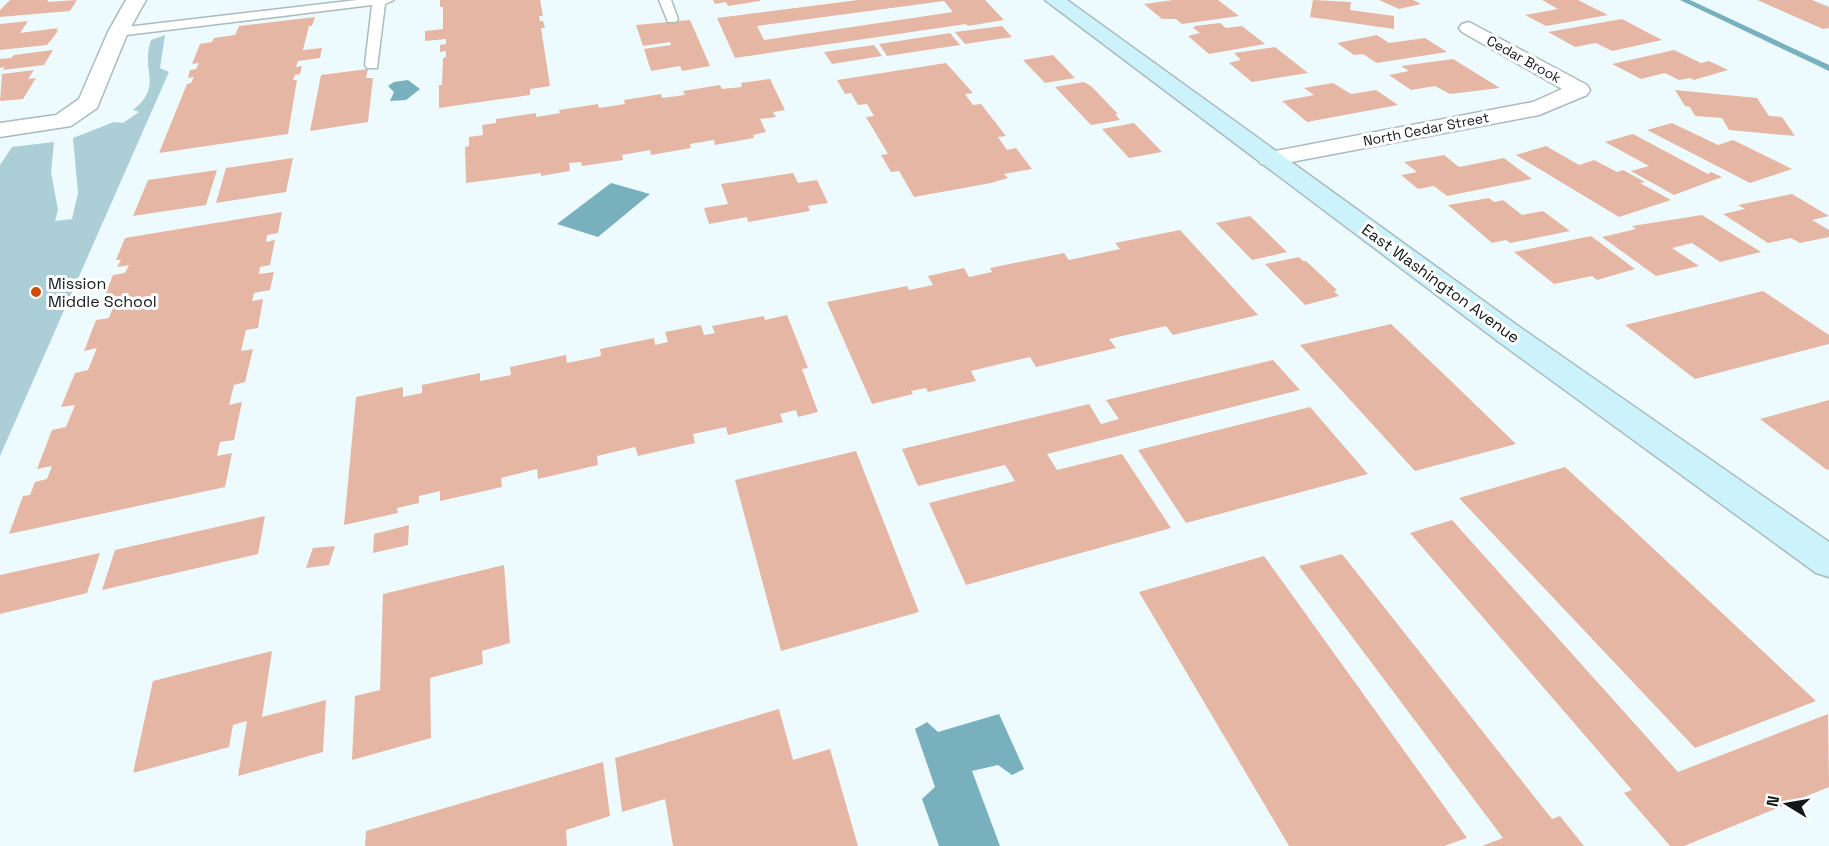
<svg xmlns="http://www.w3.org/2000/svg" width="1829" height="846" viewBox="0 0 1829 846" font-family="'Space Grotesk',sans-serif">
<rect width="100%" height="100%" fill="#eefbfe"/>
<path fill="#accfd7" d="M165 35 160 68 169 72 0 456V165L12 147 54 142 51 172 58 210 55 221 72 219 78 193 73 138 114 122 123 123 139 112 133 110C164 85 140 71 151 40Z"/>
<g fill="#78b0be">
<path d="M408 80 420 89 406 100 390 101 394 92 388 86 394 82Z"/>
<path d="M611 183 650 194 598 237 557 224Z"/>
<path d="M999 714 1024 769 1012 775 998 765 972 771 1000 846H939L922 799 935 787 915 729 927 722 938 732Z"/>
</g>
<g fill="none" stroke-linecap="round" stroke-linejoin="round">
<path fill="#78b0be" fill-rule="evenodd" d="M1680 0H1690L1829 65V71Z"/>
</g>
<g fill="#e6b6a4" fill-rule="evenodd">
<path d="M10 0H49L47 2 77 0 70 11 0 17V10Z"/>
<path d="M440 0H540L543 16H539L540 21H543L545 28H541L550 86 530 89V95L439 108V85H442L443 58 446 57V51L440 52V45L446 44V39L425 41V31L443 29V7H440Z"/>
<path d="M713 0H760V1L728 6 726 2 715 4Z"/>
<path d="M858 0H985L1004 20 968 26 966 24 735 58 717 18ZM944 1 953 12 764 40 757 26Z"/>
<path d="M1173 0H1218L1239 16 1182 24 1176 19H1162L1144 4Z"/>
<path d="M1313 0 1351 2 1350 10 1394 16V29L1310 17Z"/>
<path d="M1379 0H1413L1421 4 1399 9Z"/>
<path d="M1542 0H1578L1608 15 1546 26 1525 15 1558 9Z"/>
<path d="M1757 0H1812L1829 7V28L1823 29Z"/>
<path d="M315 17 312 26H309L303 50 322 48 320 58 298 61 296 67 302 66 300 74 295 75 293 80H297L288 134 159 153 187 84 191 83 194 77 188 78 190 70 196 69 199 63 192 64 200 44 212 42 214 38 235 35 239 26Z"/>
<path d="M1622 19 1662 40 1612 51 1596 43 1575 47 1548 32Z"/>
<path d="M690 20 710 66 682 71 680 66 651 71 644 49 671 45 670 42 643 46 636 25Z"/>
<path d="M28 21 20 33 58 28 56 31 59 30 47 45 0 50V24Z"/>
<path d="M1220 23 1226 28 1242 26 1265 44 1209 54 1188 36 1200 33 1193 28 1195 26Z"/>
<path d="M1002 26 1012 37 965 44 955 32Z"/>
<path d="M950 33 960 45 887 56 879 44Z"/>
<path d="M1377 35 1389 43 1425 38 1447 52 1377 63 1363 54 1354 55 1337 43Z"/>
<path d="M874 45 882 56 832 64 824 52Z"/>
<path d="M1275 47 1308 73 1252 82 1229 63 1241 60 1234 53Z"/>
<path d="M53 50 44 65 3 70 5 67 0 68V59L11 58 14 55Z"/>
<path d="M1674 50 1701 63 1709 61 1728 70 1694 80 1690 78 1679 80 1665 73 1641 79 1612 64Z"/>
<path d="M1053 55 1075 78 1045 83 1023 60Z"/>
<path d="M1453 59 1500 88 1450 94 1435 86 1411 90 1389 75 1409 71 1401 66Z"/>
<path d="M946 63 973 93 965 94 973 105 981 104 1006 136 998 137 1007 150 1016 148 1032 169 1004 174 1008 178 991 183 914 197 899 171 891 172 881 155 888 154 866 117 874 116 867 104 858 105 851 93 845 94 837 80Z"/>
<path d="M368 69 366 78H373L368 122 310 131 321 75Z"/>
<path d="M34 70 28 79 36 78 23 99 0 101 2 74Z"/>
<path d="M770 79 785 110 773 112 776 117 760 119 766 132 753 135 754 138 715 145 714 140 690 144 691 148 651 155 650 150 622 155 623 160 582 166 581 162 569 163 570 171 541 176V173L466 183 465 147 469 146V137L483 135 482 125 496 123V119L536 113V117L560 113 559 110 598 104 599 108 625 104 624 100 661 94 662 98 685 95 683 91 720 85 722 89 742 87 741 83Z"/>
<path d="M1084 82 1091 86 1118 114H1115L1120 120 1091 125 1055 87Z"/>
<path d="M1333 83 1351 94 1376 90 1398 105 1307 122 1282 101 1314 95 1304 88Z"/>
<path d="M1675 90 1757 98 1769 116 1782 117 1795 136 1729 130 1722 118 1695 116 1690 107 1685 106Z"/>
<path d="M1134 123 1162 152 1129 158 1102 129Z"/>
<path d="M1672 123 1718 145 1733 140 1792 169 1750 183 1647 130Z"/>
<path d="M1633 134 1708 174 1711 172 1722 177 1674 195 1631 171 1649 166 1605 142Z"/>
<path d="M1546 146 1579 165 1594 160 1617 172 1623 170 1645 182 1640 183 1671 200 1619 217 1516 155Z"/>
<path d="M1444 155 1459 167 1504 158 1532 179 1447 196 1434 186 1418 189 1401 175 1417 172 1404 162Z"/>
<path d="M293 158 286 192 216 203 226 168Z"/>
<path d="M217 170 206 205 133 216 148 180Z"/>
<path d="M793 173 798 183 817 180 828 203 808 206 810 211 748 222 747 217 709 224 704 208 728 204 721 184Z"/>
<path d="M1792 194 1829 216 1812 220 1829 230V237L1800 243 1791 238 1768 243 1723 214 1745 209 1738 205Z"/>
<path d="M1489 198 1494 202 1503 200 1522 215 1543 211 1570 231 1510 243 1506 240 1492 243 1448 205Z"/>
<path d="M282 212 278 233 267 235 266 242 275 240 270 265 260 267 259 274 274 272 270 290 254 293 252 301 263 299 258 328 246 330 241 351 253 349 245 382 234 385 229 405 242 402 234 440 220 442 217 456 232 453 225 487 9 534 23 496 30 495 35 482 47 479 52 466 37 469 52 430 66 427 75 405 61 407 75 373 88 370 97 348 84 351 96 320 109 318 116 300 102 303 113 275 125 273 129 265 117 267 121 260H116L125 238Z"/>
<path d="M1702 215 1761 252 1720 262 1692 243 1672 248 1699 266 1656 276 1602 237 1636 229 1632 226Z"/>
<path d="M1250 216 1287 252 1252 260 1216 223Z"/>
<path d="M1180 230 1258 315 1173 335 1166 326 1109 339 1116 348 1036 367 1030 357 971 371 976 381 928 392 926 388 911 391 913 394 872 404 827 302 907 286 909 290 933 285 928 276 964 268 969 277 992 272 990 268 1064 253 1069 260 1120 249 1115 243Z"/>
<path d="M1591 236 1635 269 1597 280 1592 276 1554 284 1514 252Z"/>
<path d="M1299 257 1303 261H1306L1337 290 1334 291 1339 296 1305 305 1265 264Z"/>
<path d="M1763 291 1829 335V344L1695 379 1625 325Z"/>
<path d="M787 315 808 368 802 369 818 412 798 417 796 410 780 414 783 422 728 435 726 427 693 434 695 443 638 456 635 447 597 456 598 465 538 479 537 469 501 478 502 487 440 501V491L419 496V503L397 508 398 513 344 525 356 397 403 387V397L422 393V385L480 373V381L511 375 510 367 566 355 567 363 601 356 600 349 654 338 655 345 668 342 665 332 701 325 704 335 715 333 712 326 764 316 765 320Z"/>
<path d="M1391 324 1452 382 1516 444 1415 471 1300 345Z"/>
<path d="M1273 360 1300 390 1047 454 1057 470 1122 454 1171 528 966 585 929 503 1015 481 1005 465 918 486 902 449 1089 404 1101 424 1119 419 1106 400Z"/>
<path d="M1829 400V469L1827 470 1760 419Z"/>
<path d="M1310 407 1368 474 1186 523 1138 450Z"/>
<path d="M856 451 919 612 781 651 735 480Z"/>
<path d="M1565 467 1626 523 1816 701 1695 748 1459 498Z"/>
<path d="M265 516 258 554 102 590 115 550Z"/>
<path d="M1452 520 1678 772 1828 714 1829 787 1684 846H1670L1624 793 1632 790 1410 533Z"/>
<path d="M409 525 408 545 373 553 374 534Z"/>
<path d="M335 546 329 565 306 568 313 548Z"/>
<path d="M100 553 87 593 0 614V575Z"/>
<path d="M1342 554 1552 819 1560 816 1584 846H1482L1503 838 1299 566Z"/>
<path d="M1264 556 1405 752 1467 838 1444 846H1289L1139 592Z"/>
<path d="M504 565 510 643 482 651 483 664 430 678 431 738 352 760 355 696 380 690 383 594Z"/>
<path d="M272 651 262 717 326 700 323 752 238 776 247 721 233 725 229 747 133 773 153 681Z"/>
<path d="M779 709 793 760 830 749 858 846H673L665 799 622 812 615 758Z"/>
<path d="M603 762 610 816 566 830 567 846H365L366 831Z"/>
</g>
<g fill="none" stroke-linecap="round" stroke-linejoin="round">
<g stroke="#abbabd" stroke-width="3">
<g id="lane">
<path d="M357 0H394L385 4 377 68H367L365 65 372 5 118 36 112 32 118 28Z"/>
<path d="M659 0H671L678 19 676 22H668Z"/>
</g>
</g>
<g stroke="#abbabd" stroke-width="3">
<g id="street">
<path d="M126 0H146L128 32 97 108 71 126 0 137V123L56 115 79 99 108 32Z"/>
<path d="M1469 22 1587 85 1590 90 1587 95 1539 115 1270 166 1261 164 1258 159 1261 154 1270 152 1533 102 1562 89 1462 32 1459 28 1462 24Z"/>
</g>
</g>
<g stroke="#abbabd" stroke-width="3">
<path id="secondary" d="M1045 0H1067L1521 328 1829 542V577L1816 573 1499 342Z"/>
</g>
<use href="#lane" fill="#fff" fill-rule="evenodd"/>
<use href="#street" fill="#fff" fill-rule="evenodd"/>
<use href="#secondary" fill="#ccf3fc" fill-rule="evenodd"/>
</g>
<circle fill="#d24e05" stroke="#fff" stroke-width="2" cx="36" cy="292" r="6"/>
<g text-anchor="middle" stroke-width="6" stroke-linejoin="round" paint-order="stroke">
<g font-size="14" fill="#121819" stroke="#fff">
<text transform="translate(1524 59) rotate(29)" y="5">Cedar Brook</text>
<text transform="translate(1426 129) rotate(-11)" y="5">North Cedar Street</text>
</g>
<g font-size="16" fill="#121819" stroke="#fff" text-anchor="start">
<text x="48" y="289">Mission<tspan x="48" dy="18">Middle School</tspan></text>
</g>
<g font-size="16" fill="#121819" stroke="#fff">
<text transform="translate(1441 283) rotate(36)" y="6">East Washington Avenue</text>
</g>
</g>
<g transform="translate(1787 804) rotate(281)" stroke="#ffffff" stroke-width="4.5" paint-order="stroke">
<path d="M0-4.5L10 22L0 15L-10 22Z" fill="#121819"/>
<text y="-9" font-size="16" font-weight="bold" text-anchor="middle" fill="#121819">N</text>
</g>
</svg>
